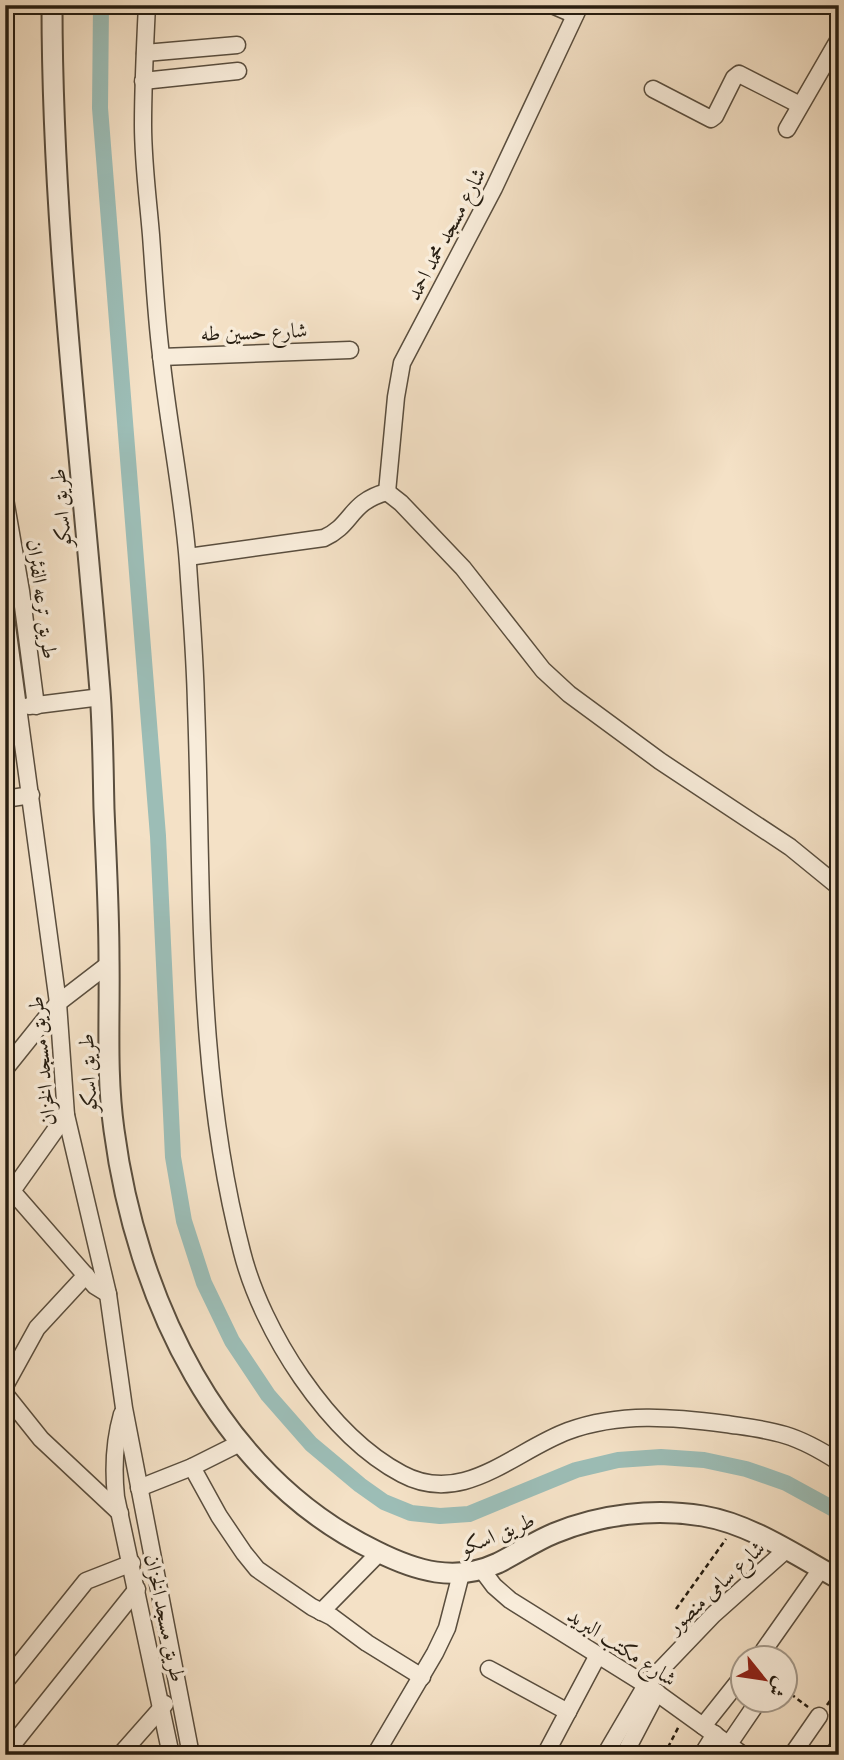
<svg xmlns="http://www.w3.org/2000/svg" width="844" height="1760" viewBox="0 0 844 1760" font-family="'IM FELL English',Amiri,serif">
<rect width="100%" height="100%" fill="#f4e1c6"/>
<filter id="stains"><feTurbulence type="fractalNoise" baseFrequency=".00286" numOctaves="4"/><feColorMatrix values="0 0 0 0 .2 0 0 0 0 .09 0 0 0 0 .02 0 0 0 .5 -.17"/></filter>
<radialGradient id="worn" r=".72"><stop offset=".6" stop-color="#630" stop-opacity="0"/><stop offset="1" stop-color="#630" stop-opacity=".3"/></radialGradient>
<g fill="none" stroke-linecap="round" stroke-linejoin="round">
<path stroke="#9cbdb6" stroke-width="16" d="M101 5 100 108 158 836 173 1157 184 1221 204 1283 232 1341 268 1395 311 1444 360 1485 384 1502 411 1513 440 1516 469 1514 576 1470 618 1460 661 1457 704 1460 746 1469 786 1483 839 1512"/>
<g stroke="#5a4e3e" stroke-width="19">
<g id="minor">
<path d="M147 5C145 45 143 85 143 125 143 162 148 199 151 235 154 275 156 315 161 355 168 425 183 494 188 564 191 610 195 657 196 704 203 888 195 1072 242 1252 262 1331 328 1435 402 1474 463 1507 514 1451 568 1431 620 1412 673 1417 726 1424 746 1427 766 1429 785 1435 805 1441 822 1451 839 1462"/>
<path d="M552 5 575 15"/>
<path d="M145 53 237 45"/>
<path d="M143 81 238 71"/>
<path d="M653 89 711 119 715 116 734 78 739 74 800 105"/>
<path d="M787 129 839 39"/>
<path d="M161 357 350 350"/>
<path d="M387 492 401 503 463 568 543 670 569 694 660 761 790 847 839 887"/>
<path d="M387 492 396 397 402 363 494 188 580 5"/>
<path d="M5 499 21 591 36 706"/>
<path d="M188 557 324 538C353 525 349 502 387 492"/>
<path d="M5 611 58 1003 66 1115 108 1294 124 1408 191 1755"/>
<path d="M29 706 101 697"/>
<path d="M5 799 31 795"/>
<path d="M5 1069 58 1003 110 963"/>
<path d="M5 1184 12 1191 66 1115"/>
<path d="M5 1199 12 1191 95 1286 108 1294"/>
<path d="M5 1386 37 1328 86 1275"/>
<path d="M5 1394 41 1439 120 1513"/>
<path d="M122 1414C114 1442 113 1468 116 1497L171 1755"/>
<path d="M192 1467 219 1516 244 1553 257 1569 312 1607 332 1617 367 1643 422 1677"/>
<path d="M139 1488 192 1467 240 1443"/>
<path d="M482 1570 494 1586 510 1600 646 1685 743 1755"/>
<path d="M321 1612 379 1553"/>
<path d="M764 1650 821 1569"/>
<path d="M489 1669 568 1712"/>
<path d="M5 1682 86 1581 132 1563"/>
<path d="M703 1726 742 1677"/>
<path d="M729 1744 759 1700"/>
<path d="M5 1754 137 1589"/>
<path d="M120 1755 165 1704"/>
<path d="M375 1755 435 1653 447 1628 461 1574"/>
<path d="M545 1755 598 1655"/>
<path d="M605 1755 646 1685 713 1615 786 1550"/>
<path d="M624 1755 657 1692"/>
<path d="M702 1755 715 1734"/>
<path d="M792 1755 819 1716"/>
<path d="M832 1755 839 1746"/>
</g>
</g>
<g stroke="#5a4e3e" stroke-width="23">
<path id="tertiary" d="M52 5C52 234 82 462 100 691 103 730 103 769 104 809 106 859 109 909 109 959 110 1017 106 1073 114 1130 136 1297 218 1475 376 1551 416 1571 455 1583 498 1563 518 1553 535 1541 555 1533 601 1514 654 1508 703 1516 751 1524 797 1556 839 1579"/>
</g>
<g stroke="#261d11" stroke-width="2.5" stroke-dasharray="5 3.5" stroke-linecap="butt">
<path d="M676 1609 726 1539"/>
<path d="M784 1689 808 1707"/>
<path d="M827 1705 839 1688"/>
<path d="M664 1755 679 1726"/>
</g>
<use href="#minor" stroke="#f8ecda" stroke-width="16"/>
<use href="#tertiary" stroke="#f8ecda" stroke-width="19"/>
</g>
<g text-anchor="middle" stroke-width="7" stroke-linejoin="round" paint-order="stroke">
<g font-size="21" fill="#261d11" stroke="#f8ecda">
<text transform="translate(446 234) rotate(-62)" y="7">شارع مسجد محمد احمد</text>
<text transform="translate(254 332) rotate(-2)" y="7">شارع حسين طه</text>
<text transform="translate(61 508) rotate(-95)" y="7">طريق اسكو</text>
<text transform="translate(42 599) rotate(82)" y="7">طريق ترعه الفئران</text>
<text transform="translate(42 1061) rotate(-96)" y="7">طريق مسجد الخزان</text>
<text transform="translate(88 1073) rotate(-93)" y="7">طريق اسكو</text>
<text transform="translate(497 1534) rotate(-23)" y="7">طريق اسكو</text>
<text transform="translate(716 1587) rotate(-43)" y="7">شارع سامى منصور</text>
<text transform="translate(165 1618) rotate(78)" y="7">طريق مسجد الخزان</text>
<text transform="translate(622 1647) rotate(33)" y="7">شارع مكتب البريد</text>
</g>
</g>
<rect width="844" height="1760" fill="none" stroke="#f4e1c6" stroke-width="28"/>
<rect x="7" y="7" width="830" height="1746" fill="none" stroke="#261d11" stroke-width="3.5"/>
<rect x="14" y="14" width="816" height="1732" fill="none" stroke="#261d11" stroke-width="2"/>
<g transform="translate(764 1679) rotate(120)"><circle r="33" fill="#f8ecda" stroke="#a4998a" stroke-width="2"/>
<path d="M0-5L12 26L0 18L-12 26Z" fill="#8f2418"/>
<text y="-10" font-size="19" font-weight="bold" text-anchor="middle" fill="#261d11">ش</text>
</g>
<rect width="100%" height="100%" filter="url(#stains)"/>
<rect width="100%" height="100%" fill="url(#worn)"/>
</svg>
